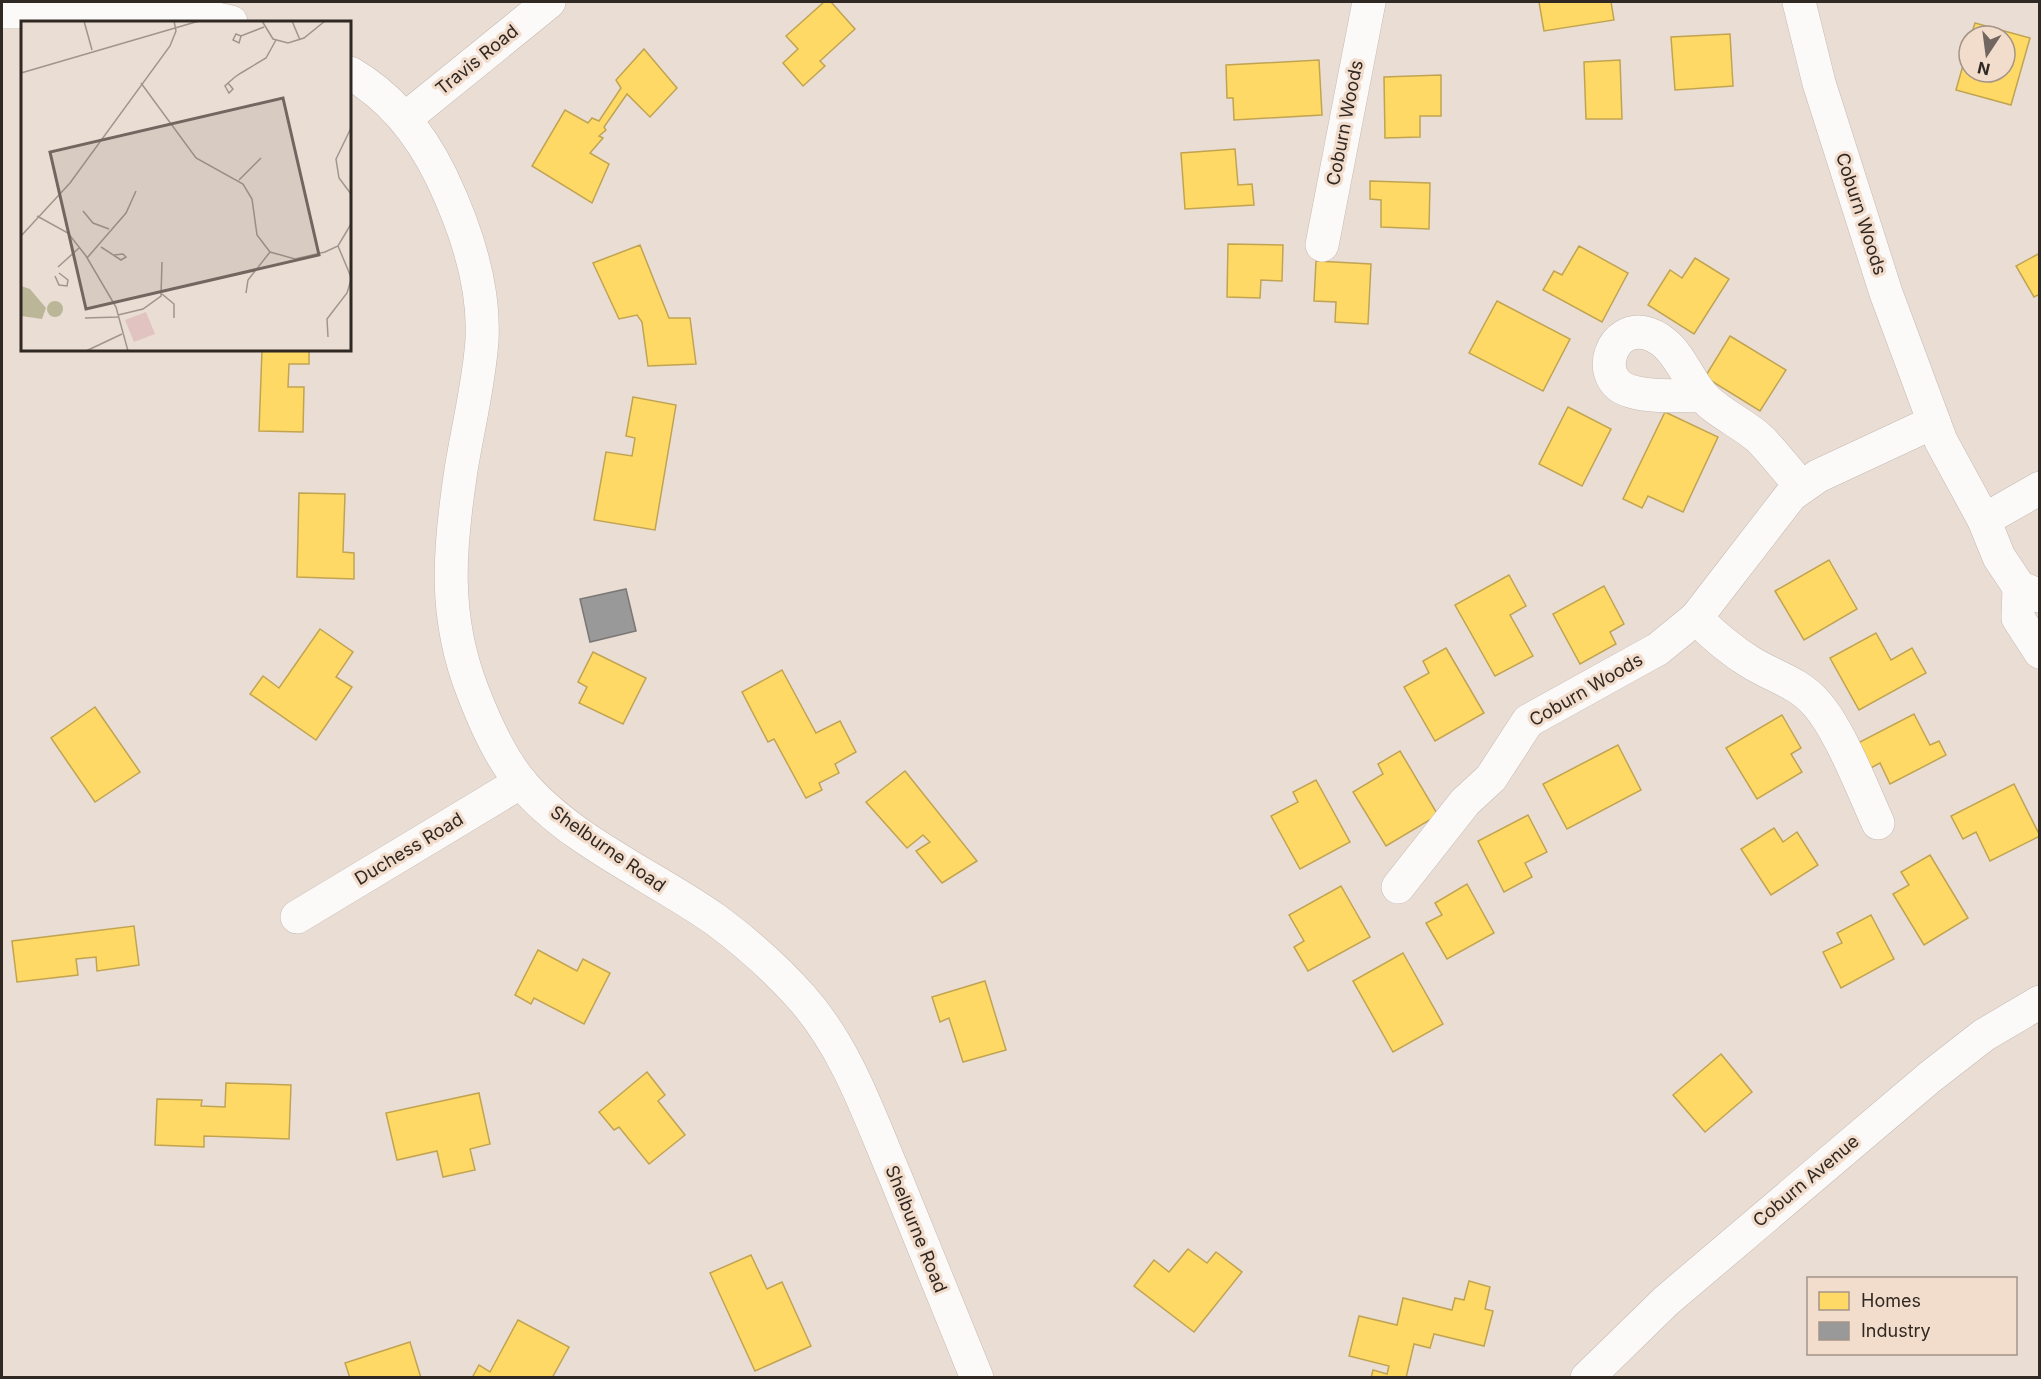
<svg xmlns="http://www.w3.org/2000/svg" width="2041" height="1379" viewBox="0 0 2041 1379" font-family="Inter,sans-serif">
<rect width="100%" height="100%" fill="#eaddd4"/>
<g fill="#ffd966" stroke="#c1a452" stroke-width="1.5">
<path d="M824 2H831L855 29 820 61 825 66 803 86 783 63 798 49 786 36Z"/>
<path d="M1539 2H1611L1614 20 1544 31Z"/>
<path d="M1975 23 2030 38 2011 105 1956 90 1969 44V72H2005V36H1971Z"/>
<path d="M1730 34 1733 86 1675 90 1671 37Z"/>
<path d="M644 49 677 88 650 117 627 94 604 127 606 130 599 136 603 138 590 153 609 164 592 203 532 166 565 110 588 123 592 118 599 121 621 88 616 80Z"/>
<path d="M1319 60 1322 115 1234 120 1233 98H1227L1226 65Z"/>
<path d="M1620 60 1622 119H1586L1584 62Z"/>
<path d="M1441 75V116H1420V137L1385 138 1384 77Z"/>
<path d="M1235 149 1238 185 1252 184 1254 205 1185 209 1181 153Z"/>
<path d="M1370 181 1430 183 1429 229 1381 227V200L1370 199Z"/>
<path d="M1228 244 1283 245 1282 281 1261 280 1260 298 1227 297Z"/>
<path d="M640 245 669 318H690L696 364 648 366 642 322 637 315 619 319 593 263Z"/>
<path d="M1579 246 1628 273 1602 322 1543 290 1554 271 1562 275Z"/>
<path d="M2040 253V294L2034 297 2016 266Z"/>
<path d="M1695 258 1729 279 1694 334 1648 305 1670 270 1682 278Z"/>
<path d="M1316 261 1371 264 1368 324 1335 322 1336 302 1314 301Z"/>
<path d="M1497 301 1570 339 1543 391 1469 353Z"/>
<path d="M1730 336 1786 370 1760 411 1705 377Z"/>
<path d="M262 350H309V364H289L288 387H304L303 432 259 431Z"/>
<path d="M633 397 676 405 655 530 594 520 606 452 632 456 635 438 626 436Z"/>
<path d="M1568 407 1611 429 1582 486 1539 464Z"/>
<path d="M1665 412 1718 437 1683 512 1648 496 1642 508 1623 499Z"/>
<path d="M299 493 345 494 343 552 354 553V579L297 577Z"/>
<path d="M1829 560 1857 609 1804 640 1775 591Z"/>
<path d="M1509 575 1526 606 1510 615 1533 656 1495 676 1455 605Z"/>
<path d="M1604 586 1624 624 1610 632 1616 644 1580 664 1553 614Z"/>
<path d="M320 629 353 652 336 677 352 687 316 740 250 694 263 676 279 688Z"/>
<path d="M1876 633 1891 660 1912 648 1926 673 1859 710 1830 658Z"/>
<path d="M1446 648 1484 713 1435 741 1404 687 1429 673 1423 661Z"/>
<path d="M593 652 646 678 623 724 579 703 587 687 578 682Z"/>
<path d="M782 670 816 733 840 721 856 752 835 764 839 773 819 783 822 790 806 798 774 739 768 742 742 692Z"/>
<path d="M95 707 140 772 95 802 51 738Z"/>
<path d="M1914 714 1930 745 1939 741 1946 755 1890 784 1880 763 1867 770 1854 745Z"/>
<path d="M1782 715 1801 748 1791 754 1802 772 1757 799 1726 748Z"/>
<path d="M1618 745 1641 790 1567 829 1543 784Z"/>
<path d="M1400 751 1438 815 1386 846 1353 792 1383 774 1378 764Z"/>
<path d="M905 771 977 861 942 883 916 851 930 842 923 835 907 848 866 802Z"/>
<path d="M1316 780 1350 842 1300 869 1271 816 1298 802 1293 792Z"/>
<path d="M2014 784 2040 836 1990 861 1976 832 1963 839 1951 816Z"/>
<path d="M1528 815 1547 852 1525 863 1532 877 1504 892 1478 841Z"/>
<path d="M1774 828 1783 842 1797 832 1818 865 1771 895 1741 849Z"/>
<path d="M1930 855 1968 918 1924 945 1893 894 1909 885 1901 872Z"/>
<path d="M1467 884 1494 933 1447 959 1426 923 1442 915 1435 903Z"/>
<path d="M1341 886 1370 937 1308 971 1294 947 1304 941 1289 915Z"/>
<path d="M1871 915 1894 959 1841 988 1823 952 1842 943 1837 933Z"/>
<path d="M134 926 139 965 97 971 96 957 76 959 78 975 17 982 12 941Z"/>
<path d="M538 950 577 971 583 959 610 973 584 1024 534 998 531 1004 515 995Z"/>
<path d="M1403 953 1443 1024 1393 1052 1353 981Z"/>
<path d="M985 981 1006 1050 963 1062 949 1018 940 1022 932 997Z"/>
<path d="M1721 1054 1752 1092 1705 1132 1673 1095Z"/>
<path d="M647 1072 665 1095 658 1101 685 1135 649 1164 619 1127 614 1130 599 1112Z"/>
<path d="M226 1083 291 1085 289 1139 204 1136V1147L155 1145 157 1099 202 1100 201 1106 225 1107Z"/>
<path d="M479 1093 490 1144 470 1149 475 1170 443 1177 437 1151 397 1160 386 1113Z"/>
<path d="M1188 1249 1207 1263 1216 1252 1242 1272 1194 1332 1134 1286 1154 1260 1169 1272Z"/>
<path d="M751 1255 767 1289 782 1282 811 1346 755 1371 710 1273Z"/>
<path d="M1469 1281 1490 1287 1485 1309 1493 1311 1484 1346 1434 1334 1430 1348 1414 1344 1406 1378H1371L1373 1370 1387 1374 1389 1366 1349 1356 1359 1316 1397 1325 1403 1298 1452 1310 1455 1298 1464 1300Z"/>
<path d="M518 1320 569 1347 552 1378H472L479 1365 490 1372Z"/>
<path d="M410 1342 421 1378H350L345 1363Z"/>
</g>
<path fill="#999" stroke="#7a7775" stroke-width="1.5" d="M626 589 636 631 590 642 580 599Z"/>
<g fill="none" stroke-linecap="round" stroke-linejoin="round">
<g stroke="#c4bab2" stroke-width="34">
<g id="minor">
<path d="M1799 2 1819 83 1886 293 1941 441 1984 520 1999 557 2019 587 2040 596"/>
<path d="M2 12C77 12 157 5 231 22"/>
<path d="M350 73C391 97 420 133 441 176 465 226 485 284 482 340 479 384 468 427 461 470 449 549 443 616 473 692 485 723 499 755 520 781 568 840 654 876 716 920 747 943 776 969 802 998 847 1049 869 1115 895 1176 922 1243 950 1310 977 1378"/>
<path d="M406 118 549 2"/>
<path d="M1322 245 1369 2"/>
<path d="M1703 396C1680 395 1652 398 1630 391 1592 380 1611 321 1649 334 1676 343 1685 375 1702 395 1717 413 1743 423 1760 439 1775 454 1788 472 1802 487"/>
<path d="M1984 520 2040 488"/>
<path d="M2019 587 2018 618 2040 652"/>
<path d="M1696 618C1713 635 1729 649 1750 662 1772 676 1798 682 1816 703 1839 728 1863 790 1878 823"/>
<path d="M1398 887 1465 802 1491 778 1528 721 1658 649 1696 618 1791 495 1818 476 1934 422"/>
<path d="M297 917 521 782"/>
<path d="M1587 1378 1666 1301 1930 1077 1984 1035 2040 1002"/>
</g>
</g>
<use href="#minor" stroke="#fcfaf9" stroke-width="33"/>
</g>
<g text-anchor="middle" stroke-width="6" stroke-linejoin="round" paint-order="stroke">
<g font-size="18" fill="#302822" stroke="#f2dccc">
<text transform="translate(477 60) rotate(-39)" y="6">Travis Road</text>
<text transform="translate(1345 123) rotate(-79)" y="6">Coburn Woods</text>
<text transform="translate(1861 214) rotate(72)" y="6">Coburn Woods</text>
<text transform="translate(1586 690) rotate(-30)" y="6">Coburn Woods</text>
<text transform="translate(409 849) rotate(-31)" y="6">Duchess Road</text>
<text transform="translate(608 849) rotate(35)" y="6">Shelburne Road</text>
<text transform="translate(1806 1181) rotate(-40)" y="6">Coburn Avenue</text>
<text transform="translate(916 1229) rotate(68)" y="6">Shelburne Road</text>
</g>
</g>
<g transform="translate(21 21)">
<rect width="330" height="330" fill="#eaddd4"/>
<path d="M125 291 134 313 113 321 104 299Z" fill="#e1c4c1"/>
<path d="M0 265 9 268 25 287 21 298 0 295ZM26 288a8 8 0 1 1 16 0a8 8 0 1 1-16 0Z" fill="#bcb699"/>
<path fill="none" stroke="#a0958d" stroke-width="1.5" d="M63 0 71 29M241 0 252 18 267 22 283 17 304 0M271 0 279 19M220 15 218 22 212 19 215 13 220 15 243 6M0 52 178 0M120 62 175 137 222 163 231 178 236 214 249 231 274 238 304 231 317 225 330 203M207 62 212 68 208 72 204 65 207 62 214 56 220 52 245 37 255 19M330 107 315 138 318 157 330 173M218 159 240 137M62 190 72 202 88 208M16 195 47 212 65 235 95 286 107 330M0 215 49 162 149 25 155 10 153 0M317 225 330 256M80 226 100 239 105 236 102 233 93 234M66 237 105 192 115 170M37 246 58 227M34 255 38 264 46 265 47 259 38 252M225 272 227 259 249 231M141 273 153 283V297M97 294 122 288 140 275 141 241M64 297 97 296M307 316 306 298 326 272 330 259M65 330 101 313"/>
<path fill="#716760" fill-opacity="0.15" stroke="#716760" stroke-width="3" d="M262 77 298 234 65 288 29 131Z"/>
<rect width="330" height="330" fill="none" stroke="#302822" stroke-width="3"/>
</g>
<rect width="2041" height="1379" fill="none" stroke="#302822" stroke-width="6"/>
<rect x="1807" y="1277" width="210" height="78" fill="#f2dccc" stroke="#a49488" stroke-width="1.5"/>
<rect x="1819" y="1292" width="30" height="18" fill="#ffd966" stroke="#a49488" stroke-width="1.5"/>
<text x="1861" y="1307" font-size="18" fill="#302822">Homes</text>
<rect x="1819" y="1322" width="30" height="18" fill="#999999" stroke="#a49488" stroke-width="1.5"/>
<text x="1861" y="1337" font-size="18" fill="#302822">Industry</text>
<g transform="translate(1987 54) rotate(193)"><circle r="28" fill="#f2dccc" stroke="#a49488" stroke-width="1.5"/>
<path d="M0-4.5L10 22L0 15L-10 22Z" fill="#716760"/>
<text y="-9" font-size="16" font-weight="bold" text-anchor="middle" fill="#302822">N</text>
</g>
</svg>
